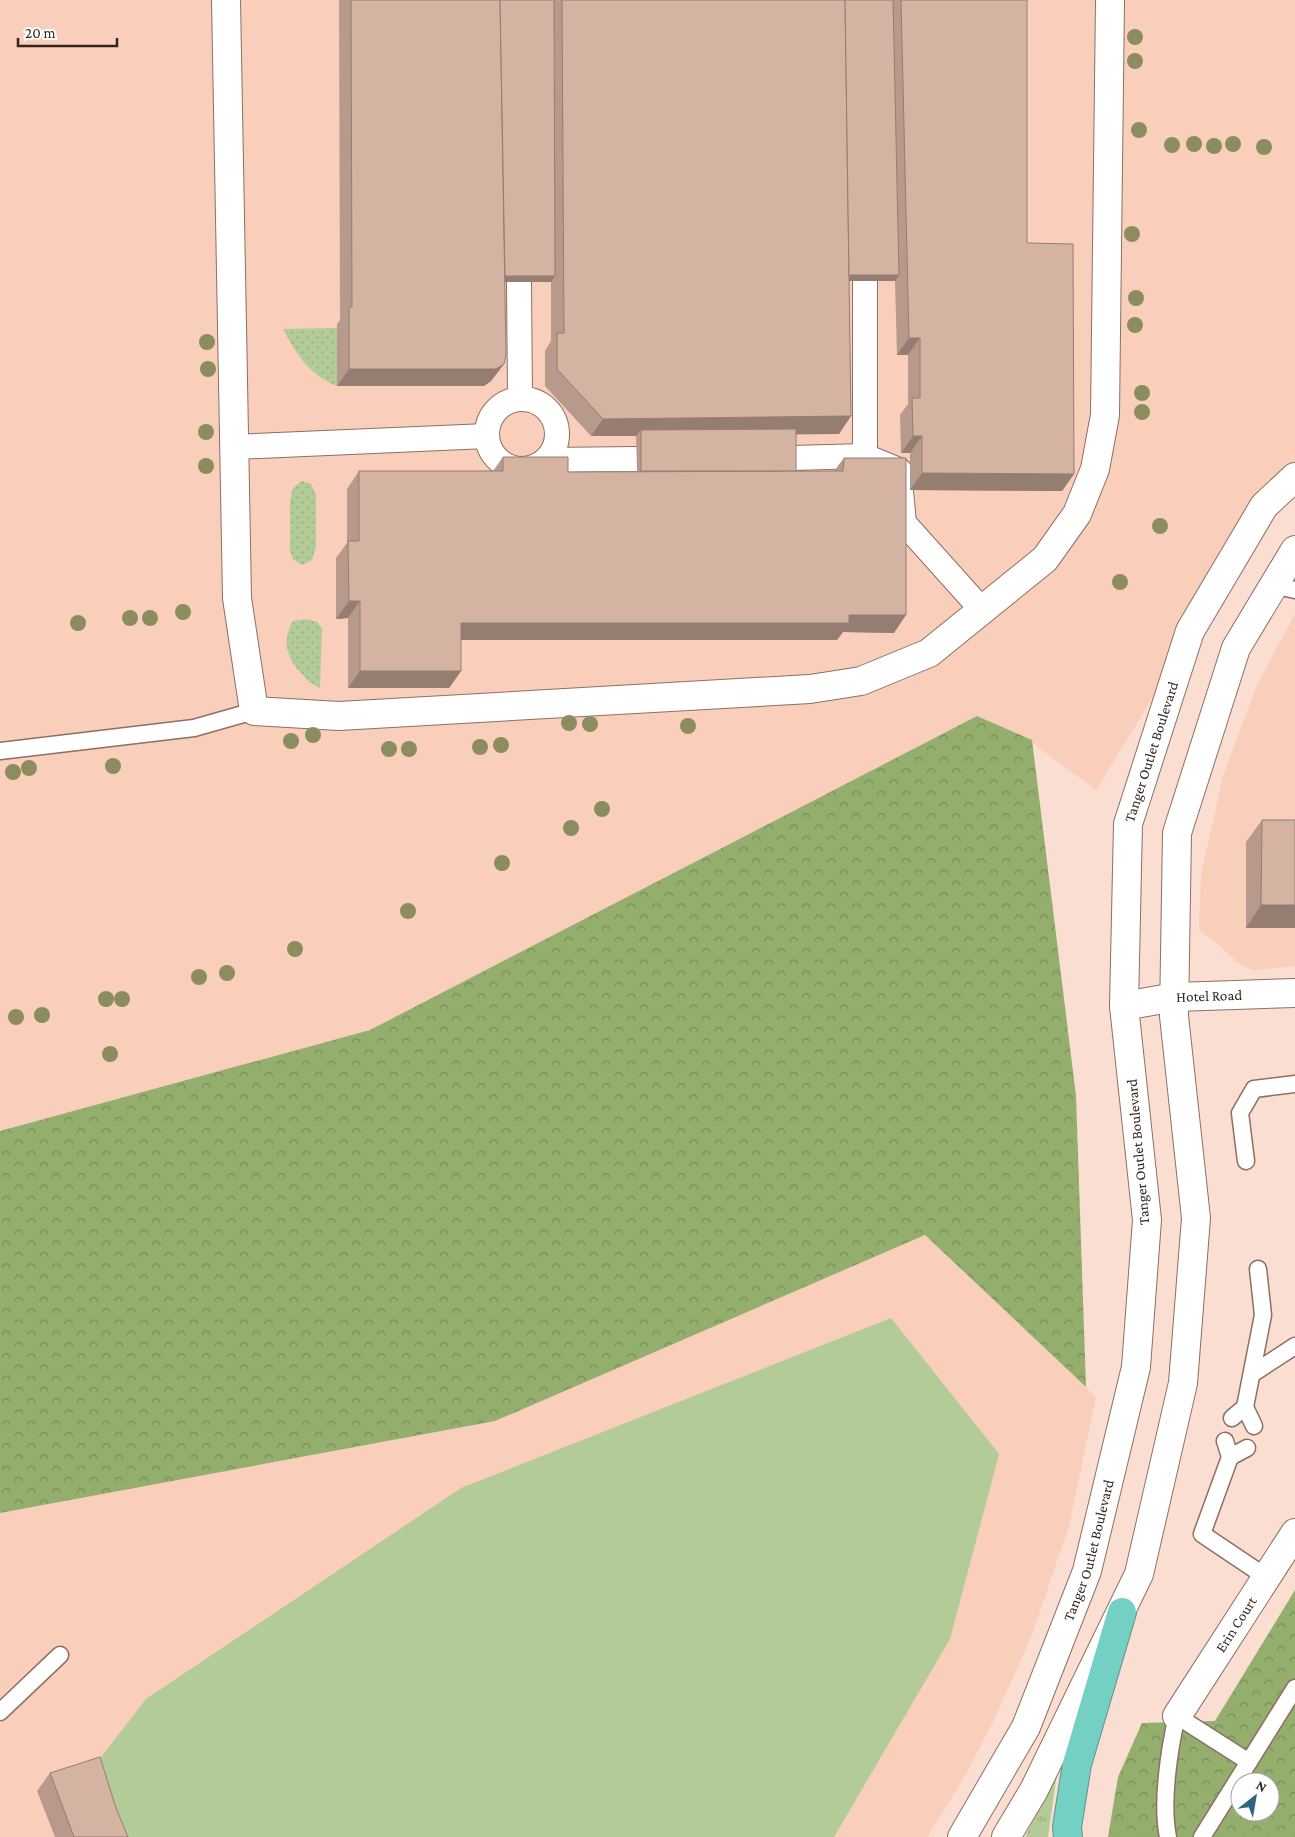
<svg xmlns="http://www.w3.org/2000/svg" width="1295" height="1837" viewBox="0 0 1295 1837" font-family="'Crimson Pro',serif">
<defs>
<pattern id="grass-tufts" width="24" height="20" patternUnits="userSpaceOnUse" patternTransform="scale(1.25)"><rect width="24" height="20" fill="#b3cb96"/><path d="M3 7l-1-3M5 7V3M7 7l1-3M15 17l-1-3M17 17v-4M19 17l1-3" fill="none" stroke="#9aae81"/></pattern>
<pattern id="forest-crowns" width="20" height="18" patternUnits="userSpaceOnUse" patternTransform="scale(1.25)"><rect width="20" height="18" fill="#93ae6d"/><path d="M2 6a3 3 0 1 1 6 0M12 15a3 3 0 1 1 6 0" fill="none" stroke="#798d59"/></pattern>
<pattern id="garden-dots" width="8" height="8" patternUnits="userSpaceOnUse" patternTransform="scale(1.25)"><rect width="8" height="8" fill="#b3cb96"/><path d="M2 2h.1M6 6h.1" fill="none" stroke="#9aae81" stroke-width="1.8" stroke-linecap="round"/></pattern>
</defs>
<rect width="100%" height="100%" fill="#fbded2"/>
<g fill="#f9cebb">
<path d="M0 0H1295V466L1096 790 1026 738 977 716 370 1030 0 1131Z"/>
<path d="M1295 614V966L1253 970 1237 962 1218 944 1199 930 1201 875 1223 776 1256 687Z"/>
<path d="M925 1235 1096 1397 1069 1526 1032 1635 993 1722 964 1778 927 1837H0V1513L495 1421Z"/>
</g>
<path fill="url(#grass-tufts)" d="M1057 1772 1048 1837H1025Z"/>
<g fill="url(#forest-crowns)" fill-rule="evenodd">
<path d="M977 716 1032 740 1076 1096 1086 1387 925 1235 495 1421 0 1513V1131L370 1030Z"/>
<path d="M1295 1590V1837H1108L1118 1777 1142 1723 1215 1721ZM1240 1782H1270V1812H1240Z"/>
</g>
<g fill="url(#garden-dots)">
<path d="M337 328V386C308 374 297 355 283 329Z"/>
<path d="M302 481 311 484 316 495V547L312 560 302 565 293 559 290 551V502L293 488Z"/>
<path d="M307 619 317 622 322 629 320 688C311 684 307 680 301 673 286 657 282 640 293 621Z"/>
</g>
<path fill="#b3cb96" d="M891 1318 999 1454 950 1639 834 1837H109L88 1774 146 1699 461 1488Z"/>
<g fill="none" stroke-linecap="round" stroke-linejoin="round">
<g stroke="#8e6f61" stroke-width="19">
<g id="service">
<path d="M1273 585 1295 590"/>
<path d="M0 751 194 728 254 711"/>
<path d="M1246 1161 1240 1113 1254 1089 1295 1084"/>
<path d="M1252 1374 1295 1346"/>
<path d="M1245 1407 1254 1426"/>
<path d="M1232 1418 1245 1407 1263 1315 1258 1269"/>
<path d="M1225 1441 1230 1457 1202 1534 1266 1577"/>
<path d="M1230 1457 1247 1448"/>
<path d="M0 1712 60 1655"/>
<path d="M1168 1837C1161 1803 1169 1750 1177 1716L1249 1762"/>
<path d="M1202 1837 1295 1688"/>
</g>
</g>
<g stroke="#8e6f61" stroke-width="26">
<g id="pedestrian">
<path d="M865 281V456"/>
<path d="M519 282 520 398"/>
<circle cx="522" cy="434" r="35"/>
<path d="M234 447 487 436"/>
<path d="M792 458 865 456 899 470 904 523 982 610"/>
<path d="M547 460 636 459"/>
</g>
</g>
<g stroke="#8e6f61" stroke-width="30">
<g id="minor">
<path d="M226 0 237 598 254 711 339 716 810 689 861 681 929 653 1045 559 1077 514 1095 469 1105 415 1110 0"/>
<path id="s1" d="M1124 1006 1175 997 1295 993"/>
<path id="s2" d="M1177 1716 1295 1533"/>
</g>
</g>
<g stroke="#8e6f61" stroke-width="30">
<g id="tertiary">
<path id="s3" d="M962 1837 1026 1727 1087 1571 1136 1367 1147 1220 1124 1006 1128 824 1190 631 1264 506 1295 477"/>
<path d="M1006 1837 1034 1790 1139 1574 1183 1383 1196 1218 1174 1016 1177 833 1236 648 1295 550"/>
</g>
</g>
<g stroke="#5d948a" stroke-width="30">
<path id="motorway" d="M1068 1837 1067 1827 1077 1764 1122 1612"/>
</g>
<use href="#service" stroke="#fff" stroke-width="16"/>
<use href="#pedestrian" stroke="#fff" stroke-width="24"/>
<use href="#minor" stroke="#fff" stroke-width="28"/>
<use href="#tertiary" stroke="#fff" stroke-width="28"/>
<use href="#motorway" stroke="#74d0c3" stroke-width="28"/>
</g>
<g fill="#8c8d5e">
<circle cx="1135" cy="37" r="8"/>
<circle cx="1135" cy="61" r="8"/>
<circle cx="1139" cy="130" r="8"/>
<circle cx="1194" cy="144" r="8"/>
<circle cx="1233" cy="144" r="8"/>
<circle cx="1172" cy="145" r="8"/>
<circle cx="1214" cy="146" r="8"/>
<circle cx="1264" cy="147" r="8"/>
<circle cx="1132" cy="234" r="8"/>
<circle cx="1136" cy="298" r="8"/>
<circle cx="1135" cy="325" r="8"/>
<circle cx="207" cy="342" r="8"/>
<circle cx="208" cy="369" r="8"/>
<circle cx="1142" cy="393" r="8"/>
<circle cx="1142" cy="412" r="8"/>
<circle cx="206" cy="432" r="8"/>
<circle cx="206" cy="466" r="8"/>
<circle cx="1160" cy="526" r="8"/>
<circle cx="1120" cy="582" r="8"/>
<circle cx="183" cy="612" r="8"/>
<circle cx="130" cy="618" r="8"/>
<circle cx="150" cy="618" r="8"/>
<circle cx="78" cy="623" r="8"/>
<circle cx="569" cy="723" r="8"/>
<circle cx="590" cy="724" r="8"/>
<circle cx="688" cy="726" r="8"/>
<circle cx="313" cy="735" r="8"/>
<circle cx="291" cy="741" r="8"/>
<circle cx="501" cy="745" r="8"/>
<circle cx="480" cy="747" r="8"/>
<circle cx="389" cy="749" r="8"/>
<circle cx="409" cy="749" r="8"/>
<circle cx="113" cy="766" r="8"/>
<circle cx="29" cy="768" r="8"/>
<circle cx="13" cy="772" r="8"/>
<circle cx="602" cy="809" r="8"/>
<circle cx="571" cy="828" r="8"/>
<circle cx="502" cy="863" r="8"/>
<circle cx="408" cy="911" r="8"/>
<circle cx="295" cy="949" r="8"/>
<circle cx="227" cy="973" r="8"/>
<circle cx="199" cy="977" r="8"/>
<circle cx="106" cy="999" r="8"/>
<circle cx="122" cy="999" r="8"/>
<circle cx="42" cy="1015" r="8"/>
<circle cx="16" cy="1017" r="8"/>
<circle cx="110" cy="1054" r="8"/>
</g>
<g fill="#b79a8c">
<path d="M339 0H1027V243L1074 474 1062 491 910 490V453H901L900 415 908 404V355H897L895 281H849L851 416 839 434H796V471H834L844 458 894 633 843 632 837 640H461V671L449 688H348V618L336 619V558L347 543V489L359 471H493L503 457 568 472 637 471 636 436H591L545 386V351L551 341V282H505L504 364 491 381 484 386H337V324L340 320Z"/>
<path d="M1262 820 1295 928H1246V842Z"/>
<path d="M50 1773 116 1808 128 1837H55L37 1791Z"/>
</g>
<g fill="#957d72">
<path d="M841 275H899L895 281H837Z"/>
<path d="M497 276H555L551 282H493Z"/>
<path d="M909 338H920L908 355H897Z"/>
<path d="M504 364 491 381 484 386H337L349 369Z"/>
<path d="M851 416 839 434 641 436V430L636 436H591L603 419Z"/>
<path d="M913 436H922L910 453H901Z"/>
<path d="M922 473 1074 474 1062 491 910 490Z"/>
<path d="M349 601H360L348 618 336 619Z"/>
<path d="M849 615H906L894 633 843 632 837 640H449L461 623Z"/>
<path d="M360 671H461L449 688H348Z"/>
<path d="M1261 905H1295V928H1246Z"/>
</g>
<g fill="#d5b3a3" stroke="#957d72">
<path d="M351 0H500L506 355 504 364 496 369H349V307H352Z"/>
<path d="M500 0H554L555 276H505Z"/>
<path d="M562 0H845L851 416 603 419 557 369V333H564Z"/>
<path d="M845 0H893L899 275H849Z"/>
<path d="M901 0H1027V243L1073 244 1074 474 922 473V436H913L912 398H920V338H909Z"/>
<path d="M796 429V471H641V430Z"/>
<path d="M503 457H568V472L843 471 844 458H906V615H849V623H461V671H360V601H349L348 541H359V471H503Z"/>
<path d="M1262 820H1295V905H1261Z"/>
<path d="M100 1757 116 1808 128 1837H74L50 1773Z"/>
</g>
<g text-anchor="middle" stroke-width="4" stroke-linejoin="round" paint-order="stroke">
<g font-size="15" fill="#332620" stroke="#fff">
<text dy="5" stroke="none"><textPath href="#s3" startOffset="1125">Tanger Outlet Boulevard</textPath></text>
<text dy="5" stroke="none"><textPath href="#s1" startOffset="86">Hotel Road</textPath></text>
<text transform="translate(1138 1152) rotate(-95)" y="5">Tanger Outlet Boulevard</text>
<text dy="5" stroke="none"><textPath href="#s3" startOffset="315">Tanger Outlet Boulevard</textPath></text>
<text dy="5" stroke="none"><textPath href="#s2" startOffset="109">Erin Court</textPath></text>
</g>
</g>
<g transform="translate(1255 1797) rotate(31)"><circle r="24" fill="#ffffff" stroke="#ada8a6"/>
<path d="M0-4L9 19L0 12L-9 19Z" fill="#2f6580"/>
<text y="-8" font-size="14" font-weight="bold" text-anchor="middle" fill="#332620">N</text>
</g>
<path d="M18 38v8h99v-8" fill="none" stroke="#332620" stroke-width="2.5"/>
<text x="25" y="38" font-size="15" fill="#332620" stroke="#ffffff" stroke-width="4" paint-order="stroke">20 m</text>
</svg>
